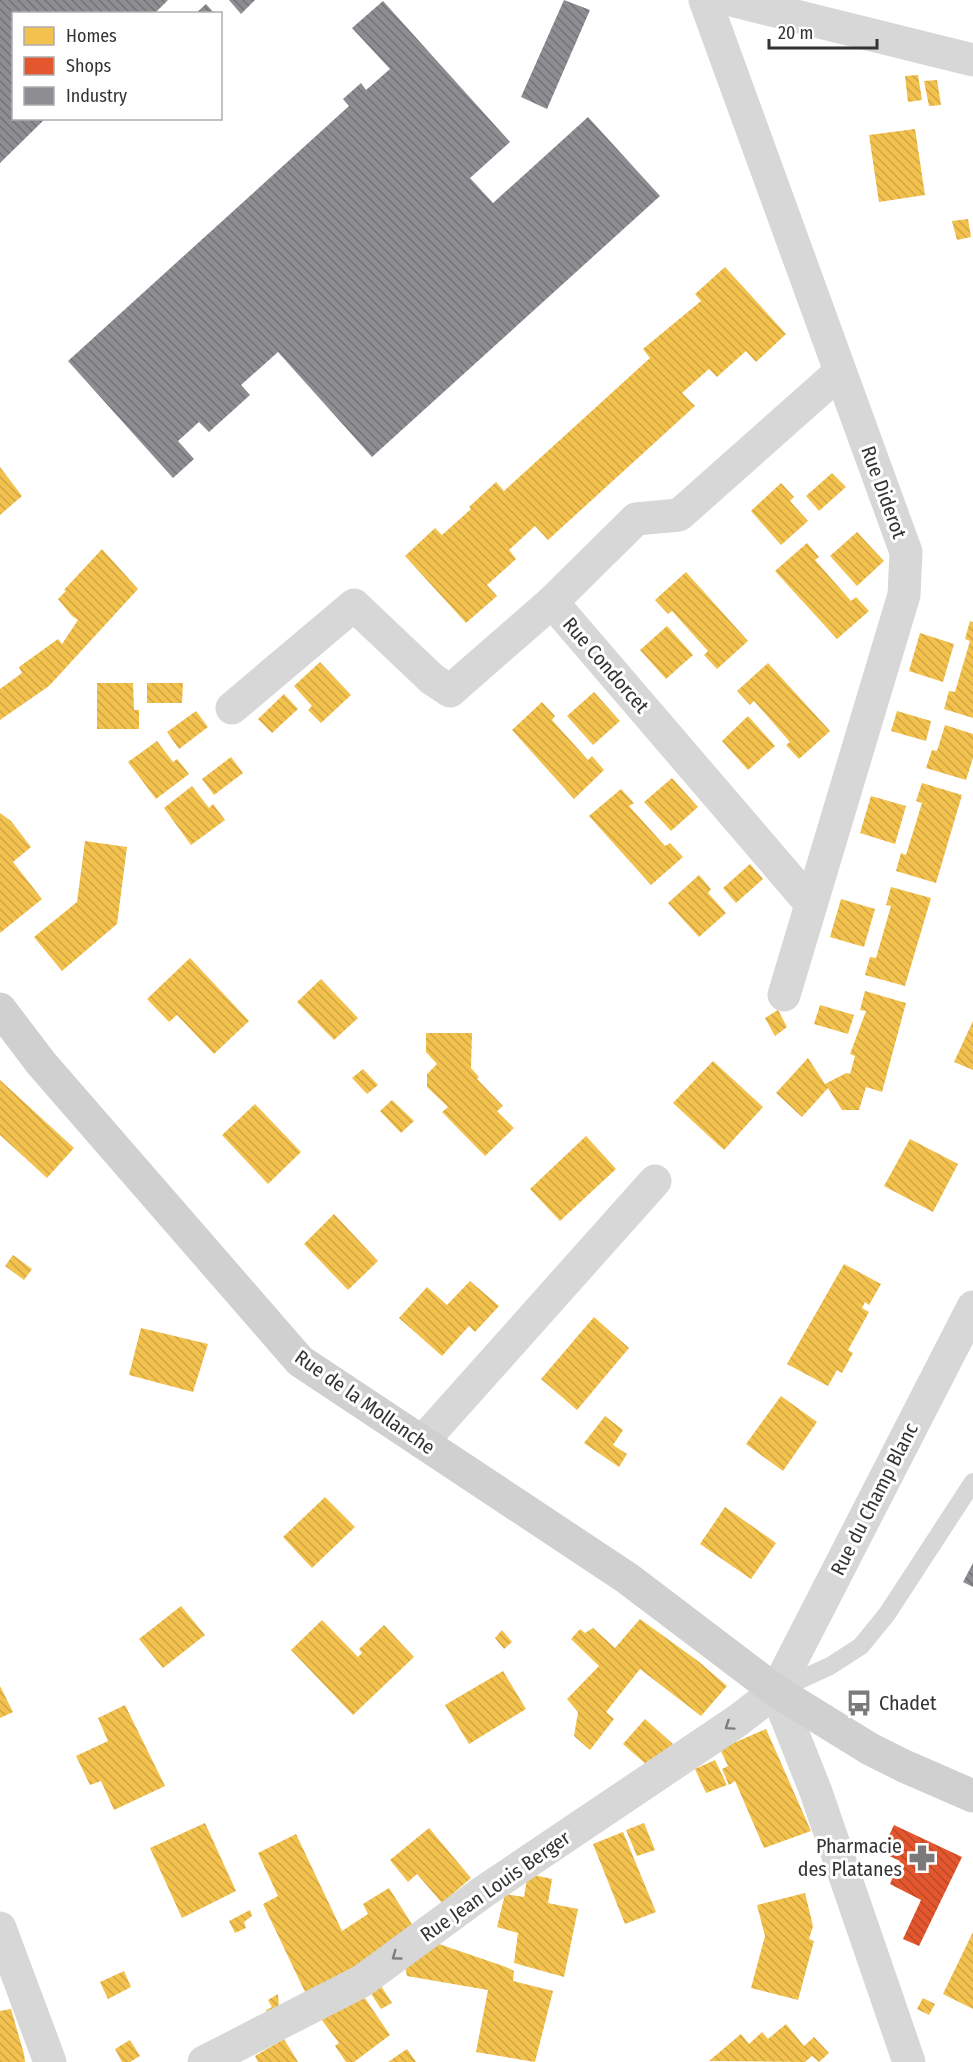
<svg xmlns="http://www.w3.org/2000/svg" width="973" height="2062" viewBox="0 0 973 2062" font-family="'Fira Sans Condensed',sans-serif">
<defs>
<pattern id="homes-back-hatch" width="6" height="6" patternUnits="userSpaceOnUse" patternTransform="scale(1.5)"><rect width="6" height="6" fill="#f2c14e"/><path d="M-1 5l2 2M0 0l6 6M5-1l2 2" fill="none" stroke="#d0a645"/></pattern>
<pattern id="shops-back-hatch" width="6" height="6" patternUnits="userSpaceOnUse" patternTransform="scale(1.5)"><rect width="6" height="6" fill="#e4572e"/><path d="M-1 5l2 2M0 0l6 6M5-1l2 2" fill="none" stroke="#b94928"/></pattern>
<pattern id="industry-back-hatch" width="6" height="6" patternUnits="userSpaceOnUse" patternTransform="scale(1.5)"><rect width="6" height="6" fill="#8d8d92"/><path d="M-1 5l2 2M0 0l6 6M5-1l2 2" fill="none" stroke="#747478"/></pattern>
</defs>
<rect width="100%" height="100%" fill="#fff"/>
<g fill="url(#homes-back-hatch)">
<path d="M918 75 922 100 908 102 905 76Z"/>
<path d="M937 80 941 105 929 106 924 81Z"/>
<path d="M915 129 925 195 879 202 869 135Z"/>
<path d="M968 219 971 237 957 240 952 221Z"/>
<path d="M725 267 786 334 756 362 746 351 717 377 709 369 682 393 695 406 548 540 535 526 509 550 516 559 487 585 497 596 466 623 405 556 435 528 442 535 471 509 469 507 496 482 504 491 650 358 643 349 701 301 695 294Z"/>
<path d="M0 467 22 496 0 515Z"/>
<path d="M832 473 846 487 819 511 806 496Z"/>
<path d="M781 483 794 497 790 501 808 521 781 545 751 511Z"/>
<path d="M857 532 884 561 857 586 830 556Z"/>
<path d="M807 543 819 557 815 560 851 601 856 597 869 611 837 639 775 571Z"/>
<path d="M102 549 138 589 49 686 0 720V689L22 673 19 667 58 639 62 644 78 620 72 616 58 599 66 591 64 590Z"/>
<path d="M686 572 748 641 717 669 704 655 708 651 672 611 668 614 655 600Z"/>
<path d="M970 621 973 622V718L944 709 949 691 955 692 970 641 965 639Z"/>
<path d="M667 626 693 655 666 679 640 650Z"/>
<path d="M920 633 954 644 943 682 909 671Z"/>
<path d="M320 662 351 695 321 723 308 710 312 706 294 686Z"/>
<path d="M768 663 830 731 799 759 786 745 790 742 754 701 750 705 737 691Z"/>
<path d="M97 683H133L134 710H139V729H97Z"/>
<path d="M147 683H183L182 703H147Z"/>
<path d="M594 692 620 721 593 745 567 716Z"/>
<path d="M284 694 298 709 272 733 258 719Z"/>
<path d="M542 702 555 716 552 720 588 760 592 756 604 770 574 799 512 730Z"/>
<path d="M196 711 208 727 179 749 167 732Z"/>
<path d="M897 711 931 721 926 741 891 731Z"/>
<path d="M748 716 775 746 748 770 722 741Z"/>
<path d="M945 725 973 734V758L966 780 926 768 932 750 937 751Z"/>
<path d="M157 741 173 762 177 759 189 774 156 799 128 762Z"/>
<path d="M231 757 243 773 214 795 202 779Z"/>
<path d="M672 778 698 807 671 831 644 802Z"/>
<path d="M922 783 962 795 936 883 896 871 901 853 906 855 922 803 916 801Z"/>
<path d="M192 786 209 808 213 804 225 820 191 845 164 808Z"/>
<path d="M621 789 634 803 629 806 665 846 670 843 683 857 651 885 589 816Z"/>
<path d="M871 796 906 806 895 844 860 833Z"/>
<path d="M0 813 11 821 31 847 13 862 42 899 0 933Z"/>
<path d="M85 841 127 847 117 924 62 971 34 937 77 902Z"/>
<path d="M750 864 763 879 736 903 723 888Z"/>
<path d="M699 875 711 889 708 893 726 913 699 937 668 903Z"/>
<path d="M891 887 931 898 905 986 865 975 870 957 876 958 891 906 886 905Z"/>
<path d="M841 899 875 909 864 947 830 937Z"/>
<path d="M190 958 249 1021 214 1054 177 1015 169 1022 147 999Z"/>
<path d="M321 979 358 1018 334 1040 297 1002Z"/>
<path d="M865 991 906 1003 882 1092 866 1087 859 1110H842L828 1088 802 1117 776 1093 808 1058 825 1084 846 1073 850 1074 855 1056 850 1054 866 1011 860 1010Z"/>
<path d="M820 1005 854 1015 848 1034 814 1024Z"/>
<path d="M778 1010 787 1027 775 1036 765 1018Z"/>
<path d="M973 1021V1070L954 1062Z"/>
<path d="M426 1033H472L471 1068 479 1077 477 1079 503 1106 497 1111 514 1128 485 1156 442 1112 448 1107 427 1087V1074L437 1064 426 1052Z"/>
<path d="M713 1061 763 1107 724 1150 673 1103Z"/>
<path d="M363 1069 378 1085 367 1094 352 1078Z"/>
<path d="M0 1080 74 1148 47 1178 0 1135Z"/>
<path d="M392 1100 414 1121 401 1133 380 1111Z"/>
<path d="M255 1104 301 1152 268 1184 222 1135Z"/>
<path d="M586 1136 616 1169 560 1221 530 1189Z"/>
<path d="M910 1139 958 1164 933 1212 884 1186Z"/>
<path d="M334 1214 378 1261 348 1290 304 1244Z"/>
<path d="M13 1255 32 1269 24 1280 5 1266Z"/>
<path d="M844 1264 881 1284 869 1305 865 1302 862 1308 869 1312 848 1350 853 1353 842 1373 837 1370 828 1386 787 1364Z"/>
<path d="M470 1281 499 1306 475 1332 469 1326 442 1356 399 1318 427 1287 447 1305Z"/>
<path d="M594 1317 629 1348 577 1410 541 1379Z"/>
<path d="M141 1328 208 1344 193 1392 129 1375Z"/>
<path d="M781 1396 817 1422 783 1471 746 1444Z"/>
<path d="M605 1416 623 1430 613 1445 627 1454 619 1467 584 1443Z"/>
<path d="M325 1497 355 1527 312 1568 283 1537Z"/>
<path d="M725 1507 776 1543 751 1579 700 1544Z"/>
<path d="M181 1606 205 1635 163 1668 139 1639Z"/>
<path d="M640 1619 698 1661 727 1686 701 1716 640 1669 606 1712 614 1719 590 1750 574 1736 578 1712 567 1699 599 1666 571 1639 580 1629 585 1633 593 1628 615 1648Z"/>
<path d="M322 1620 358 1657 362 1653 359 1649 384 1625 414 1657 353 1715 291 1650Z"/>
<path d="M502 1630 512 1642 504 1649 495 1638Z"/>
<path d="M503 1671 526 1709 469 1744 445 1705Z"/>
<path d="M0 1686 13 1712 0 1718Z"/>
<path d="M125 1705 165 1786 114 1810 101 1781 90 1785 76 1756 108 1741 98 1718Z"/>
<path d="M645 1719 673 1744 648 1766 623 1744Z"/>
<path d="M766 1729 811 1831 764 1848 735 1781 729 1785 722 1769 728 1766 720 1749Z"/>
<path d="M715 1760 727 1785 706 1793 695 1769Z"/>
<path d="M205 1823 236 1891 182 1918 150 1848Z"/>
<path d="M644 1823 655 1850 637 1856 626 1830Z"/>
<path d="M429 1828 471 1878 442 1903 417 1874 408 1882 390 1860Z"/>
<path d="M623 1832 656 1912 625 1924 593 1844Z"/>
<path d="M296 1834 342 1931 368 1914 363 1904 389 1888 413 1926 366 1961 306 1994 263 1904 278 1896 258 1853Z"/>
<path d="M534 1875 552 1879 548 1903 578 1909 564 1977 514 1963 518 1933 497 1927 505 1894 524 1897 527 1879Z"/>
<path d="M805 1893 813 1926 809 1939 814 1941 798 2000 751 1988 765 1936 757 1905Z"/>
<path d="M250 1910 252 1916 244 1922 246 1928 235 1933 229 1921Z"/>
<path d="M973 1932V2009L943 1994Z"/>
<path d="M439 1944 506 1967 514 1971 513 1981 553 1991 535 2062 476 2052 488 1990 407 1976 405 1966Z"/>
<path d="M124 1971 131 1987 108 1999 100 1982Z"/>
<path d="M381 1986 392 2003 381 2009 370 1992Z"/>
<path d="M278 1994 279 2007 268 2015 266 2010 272 2007 268 2000Z"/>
<path d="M362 1994 390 2035 354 2062H346L335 2046 339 2043 321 2019Z"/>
<path d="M923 1998 935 2004 929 2015 917 2009Z"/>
<path d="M11 2009 24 2054 25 2062H0V2011Z"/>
<path d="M786 2024 804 2046 814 2037 829 2053 819 2062 812 2056 805 2062 709 2061 741 2034 749 2044 762 2032 768 2039Z"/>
<path d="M284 2039 298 2062H258L255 2056Z"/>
<path d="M130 2040 140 2056 130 2062H122L115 2049Z"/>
<path d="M407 2049 416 2062H388Z"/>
</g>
<path fill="url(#shops-back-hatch)" d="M894 1825 962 1857 919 1946 903 1939 921 1900 890 1884 900 1861 881 1852Z"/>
<g fill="url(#industry-back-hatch)">
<path d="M0 0H168L154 14H14V118H46L0 163Z"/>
<path d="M229 0H255L241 14Z"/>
<path d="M564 0 590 10 547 109 521 97Z"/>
<path d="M383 1 510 142 470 178 493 203 588 117 660 196 372 457 278 352 241 385 250 395 209 432 199 422 178 441 194 459 173 478 68 361 349 106 343 99 361 83 366 90 390 69 352 28Z"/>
<path d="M206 4 215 14H195Z"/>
<path d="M973 1563V1587L963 1582Z"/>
</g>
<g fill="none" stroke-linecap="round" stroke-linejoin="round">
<path stroke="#d7d7d7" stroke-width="18" d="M778 1690 830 1666 861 1646 887 1614 973 1482"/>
<g stroke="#d7d7d7" stroke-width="33">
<path d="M705 0 906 552 904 595 784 995"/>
<path d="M731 0 973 60"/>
<path d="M232 708 354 605 432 679 450 691 552 602"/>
<path d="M811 904 552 602 636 519 679 515 840 372"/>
<path d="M422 1442 655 1181"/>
<path d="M776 1691 816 1792 909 2062"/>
<path d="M0 1928 50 2062"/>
<path d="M204 2062 362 1981 483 1892 737 1721 776 1691 973 1307"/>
</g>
<path stroke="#d0d0d0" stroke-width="33" d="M0 1009 41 1063 300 1361 627 1578 776 1691 870 1749 904 1766 973 1796"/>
</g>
<defs><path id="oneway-chevron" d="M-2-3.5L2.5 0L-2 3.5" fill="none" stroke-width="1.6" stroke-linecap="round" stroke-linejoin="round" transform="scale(1.5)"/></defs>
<g stroke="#7d7d7d">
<use href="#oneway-chevron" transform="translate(729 1726) rotate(146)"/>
<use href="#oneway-chevron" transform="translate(396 1956) rotate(144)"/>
</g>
<defs>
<g id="bus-bare" transform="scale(2.07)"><path d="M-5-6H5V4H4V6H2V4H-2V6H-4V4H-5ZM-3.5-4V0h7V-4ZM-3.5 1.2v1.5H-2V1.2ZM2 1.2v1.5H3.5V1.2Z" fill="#7a7a7a" stroke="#fff" stroke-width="2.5" paint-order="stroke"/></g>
<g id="pharmacy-bare" transform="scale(2.07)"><path d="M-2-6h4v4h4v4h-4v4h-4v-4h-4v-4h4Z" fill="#7a7a7a" stroke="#fff" stroke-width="2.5" paint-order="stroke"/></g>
</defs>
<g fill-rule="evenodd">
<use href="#bus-bare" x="859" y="1703"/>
<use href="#pharmacy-bare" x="922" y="1858"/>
</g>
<g text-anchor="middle" stroke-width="6" stroke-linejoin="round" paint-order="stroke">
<g font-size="20" fill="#333" stroke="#fff">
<text transform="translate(884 492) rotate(70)" y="7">Rue Diderot</text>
<text transform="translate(606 665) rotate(49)" y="7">Rue Condorcet</text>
<text transform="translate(365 1402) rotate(35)" y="7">Rue de la Mollanche</text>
<text transform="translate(874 1499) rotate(-63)" y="7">Rue du Champ Blanc</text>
<text transform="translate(495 1886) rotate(-35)" y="7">Rue Jean Louis Berger</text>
</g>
<g font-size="20" fill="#333" stroke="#fff" text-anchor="start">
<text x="879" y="1710">Chadet</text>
<text x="902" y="1853" text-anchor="end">Pharmacie<tspan x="902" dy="23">des Platanes</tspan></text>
</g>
</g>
<rect x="12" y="12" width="210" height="108" fill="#ffffff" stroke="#adadad" stroke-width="1.5"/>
<rect x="24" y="27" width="30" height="18" fill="#f2c14e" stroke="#adadad" stroke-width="1.5"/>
<text x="66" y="42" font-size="18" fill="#333333">Homes</text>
<rect x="24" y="57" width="30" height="18" fill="#e4572e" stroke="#adadad" stroke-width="1.5"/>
<text x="66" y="72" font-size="18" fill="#333333">Shops</text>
<rect x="24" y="87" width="30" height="18" fill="#8d8d92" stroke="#adadad" stroke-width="1.5"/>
<text x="66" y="102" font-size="18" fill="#333333">Industry</text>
<path d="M769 39v9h108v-9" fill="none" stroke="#333333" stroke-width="3"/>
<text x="778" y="39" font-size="18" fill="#333333" stroke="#ffffff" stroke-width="4.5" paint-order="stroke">20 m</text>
</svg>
